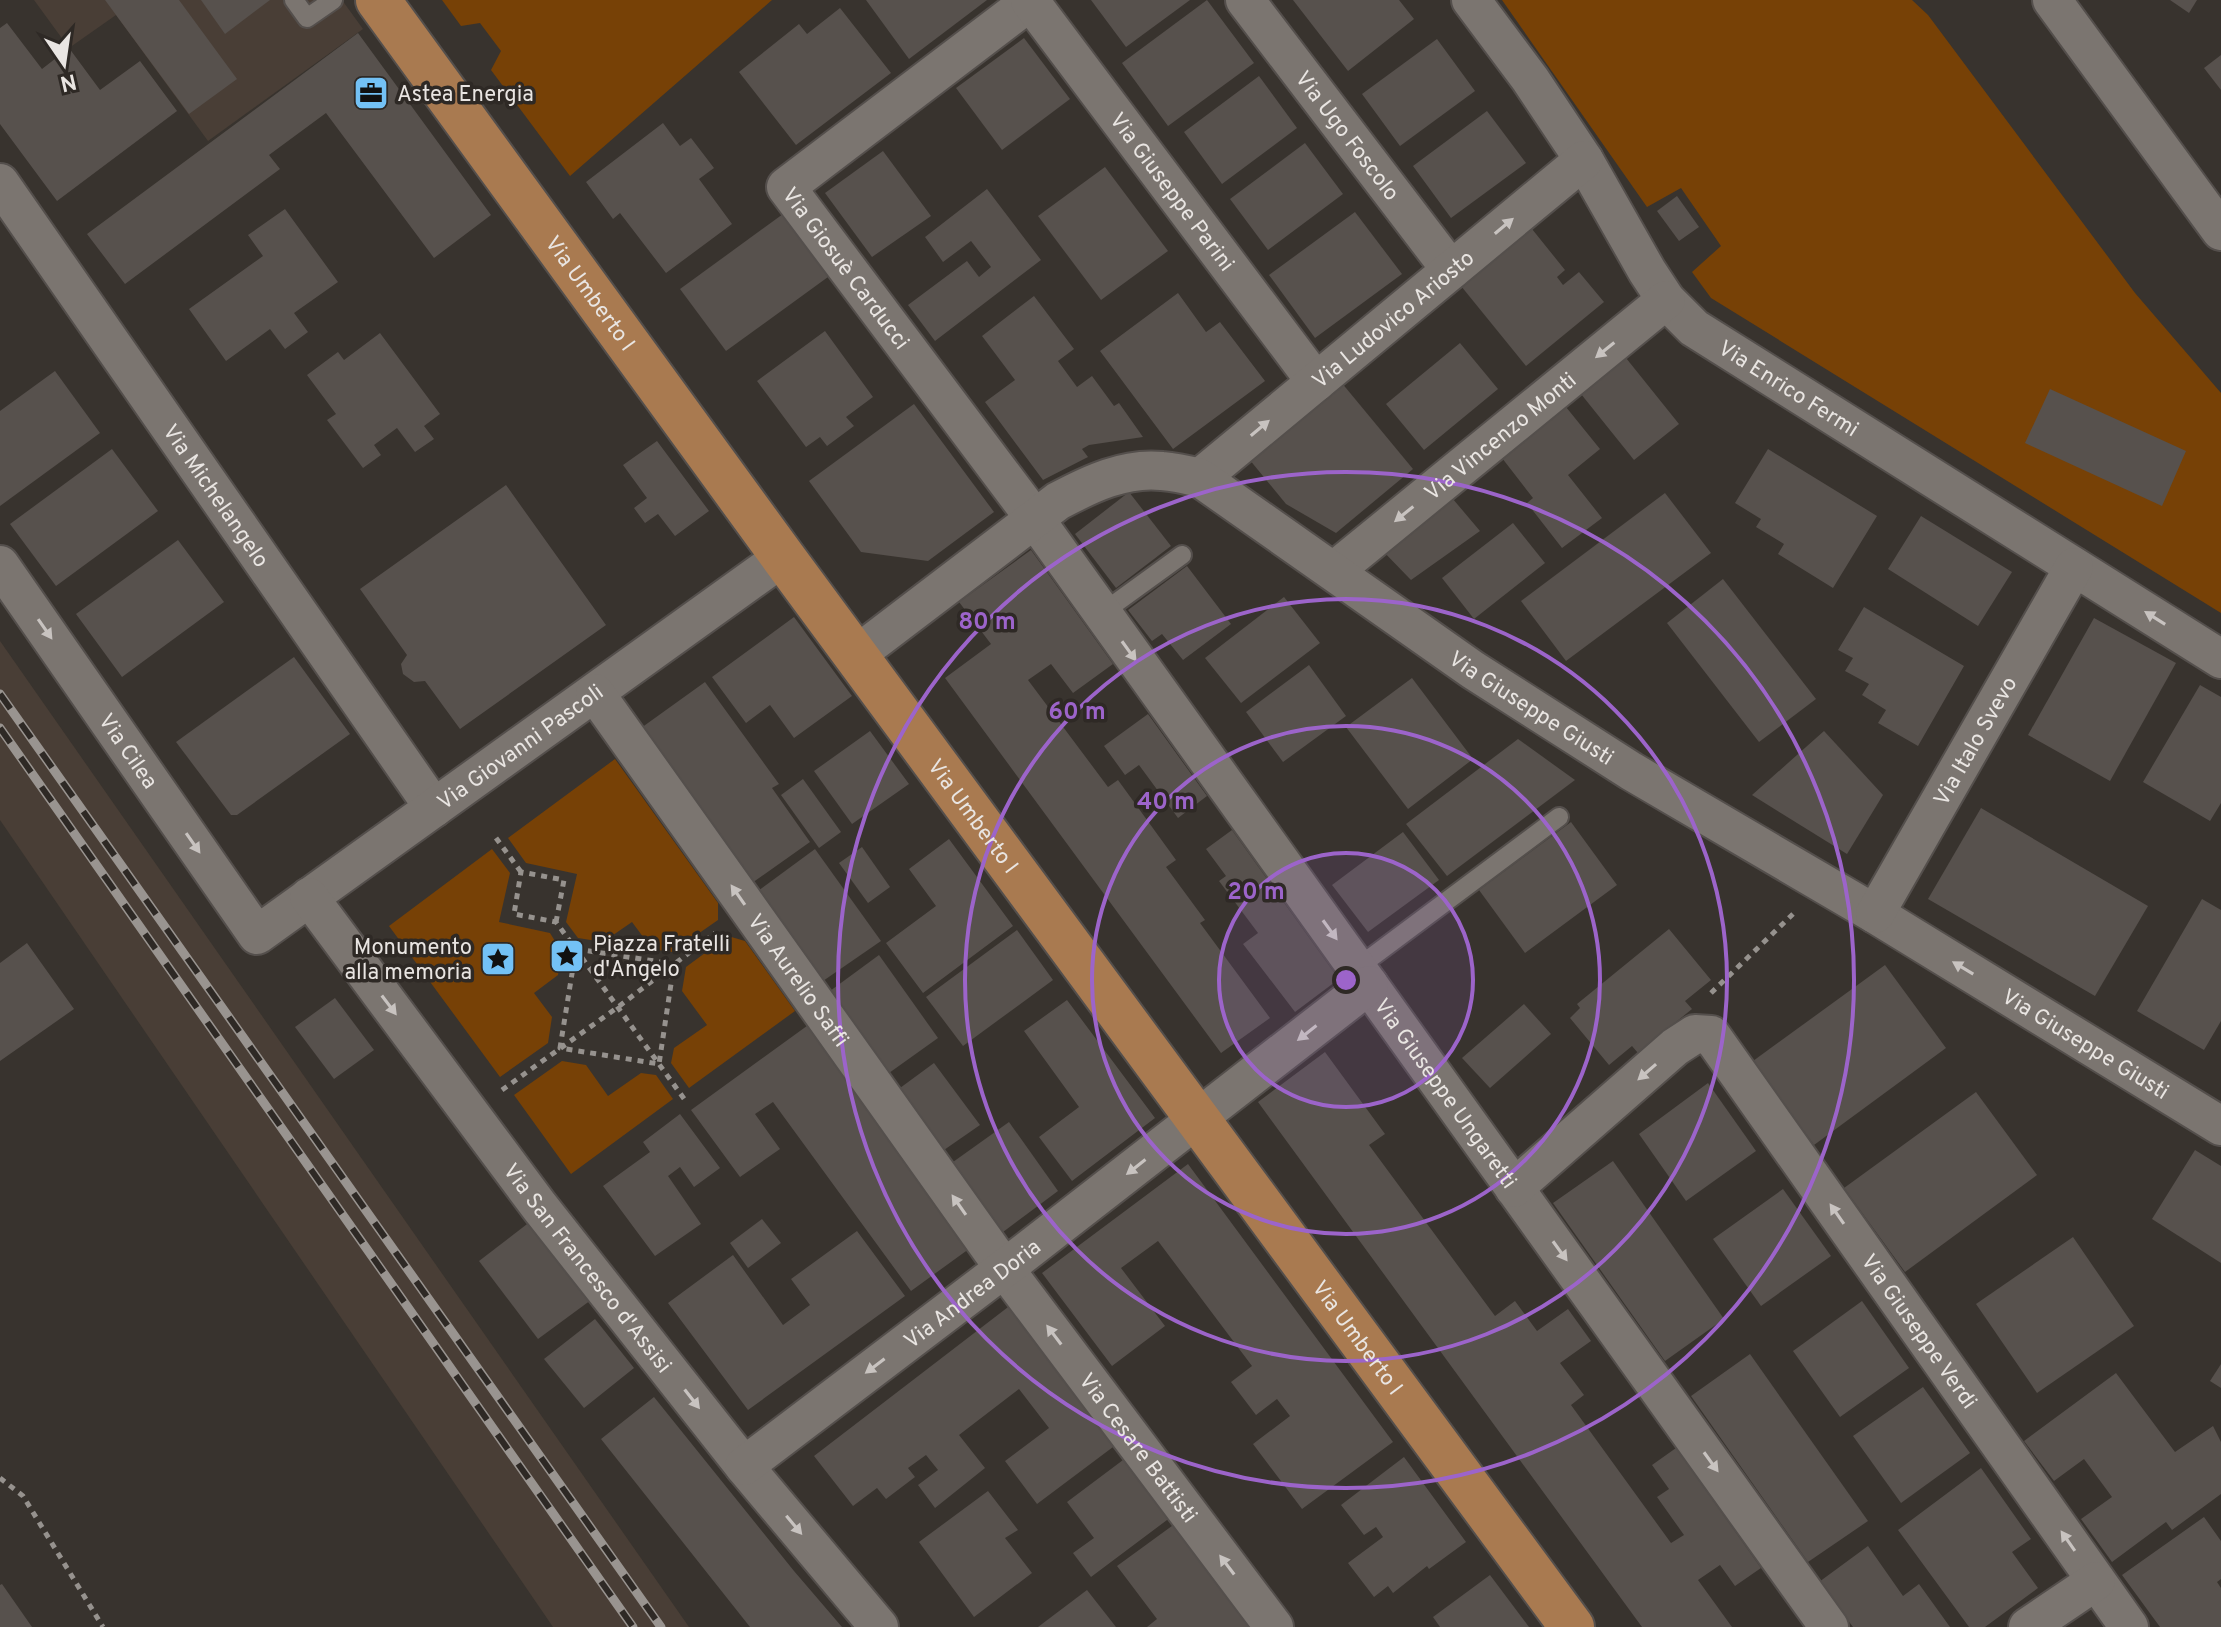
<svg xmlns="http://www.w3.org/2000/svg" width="2221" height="1627" viewBox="0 0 2221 1627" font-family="Overpass,sans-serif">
<rect width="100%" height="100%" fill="#38332e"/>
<g fill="#493e36">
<path d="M34 0H342L363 29 208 141 116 15 69 48Z"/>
<path d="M0 641 239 983 689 1627H553L0 820Z"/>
</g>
<g fill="#774106">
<path d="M442 0H772L570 176 491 70 501 51 480 23 461 26Z"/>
<path d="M1502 0H1912L1928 15 2135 293 2221 393V613L1711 298 1692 272 1721 246 1681 188 1647 207Z"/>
<path d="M615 759 718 903V920L672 952 652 949 632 922 603 942 578 938 566 922 577 874 526 863 508 838Z"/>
<path d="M492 849 510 873 499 922 550 933 561 951 558 975 534 993 552 1017 548 1043 500 1077 389 926Z"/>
<path d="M728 936 745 941 795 1011 689 1088 671 1063 674 1048 707 1025 682 991 686 967Z"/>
<path d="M562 1061 586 1065 608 1096 641 1073 656 1075 673 1099 571 1174 514 1095Z"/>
</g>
<g fill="#57514d">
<path d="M105 0H179L237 79 189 114Z"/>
<path d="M201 0H270L225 34Z"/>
<path d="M866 0H987L909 59Z"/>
<path d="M1091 0H1190L1126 47Z"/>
<path d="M1207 0 1254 63 1168 126 1122 63Z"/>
<path d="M1293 0H1399L1414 19 1348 71Z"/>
<path d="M2170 0H2197L2189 13Z"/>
<path d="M840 8 891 73 796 145 739 72 799 24 807 34Z"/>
<path d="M7 23 42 69 69 48 100 90 140 61 177 111 57 201 0 124V28Z"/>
<path d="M358 33 491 215 434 258 326 113 269 155 280 169 125 284 87 234Z"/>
<path d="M1024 38 1070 99 1002 150 956 88Z"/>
<path d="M1437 39 1475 91 1400 146 1362 94Z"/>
<path d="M2221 55V90L2204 68Z"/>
<path d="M1259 76 1297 128 1222 184 1184 132Z"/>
<path d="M1487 111 1526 163 1451 218 1413 166Z"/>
<path d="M663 123 680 146 691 138 714 168 699 179 732 224 666 273 620 213 613 219 586 182Z"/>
<path d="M1305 143 1343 194 1268 250 1230 199Z"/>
<path d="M883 151 931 216 872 257 825 193Z"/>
<path d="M1105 167 1168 251 1101 300 1038 216Z"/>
<path d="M987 189 1041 260 935 341 908 305 967 261 979 277 991 267 971 241 943 262 925 237Z"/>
<path d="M1677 196 1699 227 1679 241 1657 211Z"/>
<path d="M285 209 338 282 294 313 308 332 285 349 270 329 226 361 189 309 263 256 248 235Z"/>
<path d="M1355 212 1402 274 1315 338 1269 275Z"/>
<path d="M783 214 828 277 726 351 680 289Z"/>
<path d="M1532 229 1565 270 1557 277 1563 285 1579 272 1604 302 1526 366 1461 286Z"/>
<path d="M1178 293 1206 332 1220 322 1265 381 1173 449 1100 351Z"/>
<path d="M1034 296 1074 349 1058 361 1077 387 1092 376 1114 406 1119 403 1143 437 1089 445 1082 449 1088 457 1043 480 985 402 1015 380 982 336Z"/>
<path d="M825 331 873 397 846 417 854 426 827 446 820 437 806 447 757 381Z"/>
<path d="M380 333 440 414 424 426 434 439 415 452 397 428 374 445 381 455 363 468 327 420 336 414 307 375 338 352 344 360Z"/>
<path d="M1460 343 1498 389 1424 450 1386 404Z"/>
<path d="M1626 358 1679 424 1634 460 1581 394Z"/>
<path d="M55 371 100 433 0 506V411Z"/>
<path d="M1341 382 1413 469 1336 533 1286 504 1249 459Z"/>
<path d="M2050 389 2186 451 2162 506 2025 443Z"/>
<path d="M914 404 994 512 928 561 861 552 809 481Z"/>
<path d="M1566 407 1600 449 1568 475 1602 518 1562 548 1527 503 1533 498 1502 458Z"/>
<path d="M657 441 709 511 675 536 658 514 645 523 634 508 647 498 623 465Z"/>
<path d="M112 449 158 511 56 586 10 524Z"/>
<path d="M1768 449 1877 516 1833 588 1778 554 1784 544 1756 527 1761 519 1735 503Z"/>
<path d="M506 485 606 625 460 729 425 681 414 682 403 674 401 664 407 655 360 589Z"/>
<path d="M1129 492 1171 546 1116 588 1075 534Z"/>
<path d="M1447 492 1480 531 1411 580 1379 547Z"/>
<path d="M1665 493 1711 553 1566 661 1521 601Z"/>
<path d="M1921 516 2012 572 1978 626 1888 569Z"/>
<path d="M1513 523 1545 563 1474 619 1442 578Z"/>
<path d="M178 540 224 602 122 677 76 614Z"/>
<path d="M1031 550 1113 664 1073 693 1051 664 1028 680 1108 787 1118 780 1176 860 1166 867 1205 920 1200 923 1270 1018 1221 1053 945 678 991 644 959 602Z"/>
<path d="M1187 566 1231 624 1183 660 1162 634 1152 641 1128 610Z"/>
<path d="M1723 579 1816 699 1759 742 1667 623Z"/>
<path d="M1284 597 1320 643 1241 703 1205 658Z"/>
<path d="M1864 607 1964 666 1918 746 1878 723 1886 710 1862 695 1869 684 1845 671 1853 658 1838 650Z"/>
<path d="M794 617 852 696 794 738 770 705 746 723 712 677Z"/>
<path d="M2094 618 2176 663 2110 781 2028 735Z"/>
<path d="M294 657 350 734 237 815H231L176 742Z"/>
<path d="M1309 665 1346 716 1283 762 1246 712Z"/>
<path d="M1412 678 1473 759 1408 809 1346 727Z"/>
<path d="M705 682 779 784 772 788 810 842 752 883 641 728Z"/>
<path d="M2200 685 2221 697V803L2210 821 2143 782Z"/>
<path d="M1148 714 1207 796 1178 818 1139 765 1125 775 1104 746Z"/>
<path d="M870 731 909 784 852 824 814 771Z"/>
<path d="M1824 731 1883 795 1847 854 1752 795Z"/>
<path d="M1518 739 1575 780 1447 876 1406 824Z"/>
<path d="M803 779 841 832 819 848 781 795Z"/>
<path d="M1981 808 2148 906 2095 996 1928 899Z"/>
<path d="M1571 822 1617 885 1525 953 1479 890Z"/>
<path d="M1232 830 1339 979 1295 1012 1243 944 1258 933 1219 881 1226 876 1206 849Z"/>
<path d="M1403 832 1439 880 1368 932 1332 885Z"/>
<path d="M949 839 1013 926 923 993 886 943 936 906 909 869Z"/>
<path d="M862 847 890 887 868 903 839 863Z"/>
<path d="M815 849 881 941 823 981 758 891Z"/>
<path d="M2202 899 2221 910V1021L2204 1050 2137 1011Z"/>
<path d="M1669 929 1711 980 1685 1001 1692 1009 1638 1053 1632 1046 1609 1065 1570 1018 1580 1008 1577 1004Z"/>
<path d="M1017 930 1053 980 963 1046 926 997Z"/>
<path d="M27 943 74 1009 0 1061V963Z"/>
<path d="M879 955 938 1038 889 1073 830 991Z"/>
<path d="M1885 965 1946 1048 1814 1145 1753 1061Z"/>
<path d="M335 998 374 1050 334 1079 295 1027Z"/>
<path d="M1067 1000 1155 1118 1072 1181 1039 1137 1079 1107 1024 1031Z"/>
<path d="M1524 1004 1551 1034 1490 1088 1462 1058Z"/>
<path d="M811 1023 973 1246 911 1291 773 1102 755 1114 780 1149 740 1177 691 1110Z"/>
<path d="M1325 1052 1385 1134 1369 1145 1495 1316 1515 1301 1537 1331 1568 1309 1591 1341 1560 1363 1584 1395 1571 1405 1671 1543 1684 1535 1657 1497 1669 1489 1652 1465 1676 1448 1761 1568 1735 1586 1720 1565 1698 1580 1732 1627H1642L1258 1102Z"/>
<path d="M934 1063 980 1125 944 1150 900 1088Z"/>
<path d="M1708 1083 1756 1151 1686 1201 1639 1134Z"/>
<path d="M1976 1092 2037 1175 1905 1272 1844 1188Z"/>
<path d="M680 1114 720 1168 694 1187 680 1167 668 1176 701 1224 655 1256 603 1186 650 1152 643 1142Z"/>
<path d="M1009 1122 1058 1191 1003 1232 953 1162Z"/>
<path d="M2195 1150 2221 1166V1263L2152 1219Z"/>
<path d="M1613 1161 1724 1319 1665 1361 1553 1203Z"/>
<path d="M1188 1164 1393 1442 1302 1509 1253 1444 1290 1416 1277 1399 1256 1415 1231 1382 1252 1366 1158 1241 1121 1268 1165 1326 1112 1366 1042 1273Z"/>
<path d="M1783 1189 1831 1256 1761 1306 1713 1239Z"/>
<path d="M762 1219 781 1243 748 1268 730 1243Z"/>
<path d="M531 1221 591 1300 538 1339 479 1261Z"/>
<path d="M857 1231 905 1296 748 1410 668 1303 733 1255 783 1325 810 1305 791 1279Z"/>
<path d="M2073 1237 2134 1326 2037 1393 1976 1304Z"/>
<path d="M1862 1301 1909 1368 1840 1417 1793 1351Z"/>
<path d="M1012 1304 1117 1444 1037 1504 1005 1461 1049 1428 1019 1389 959 1435 985 1468 935 1508 918 1485 938 1470 926 1455 908 1468 915 1477 886 1499 877 1488 853 1506 814 1456Z"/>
<path d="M595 1319 634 1368 584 1408 544 1359Z"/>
<path d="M1750 1354 1868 1521 1808 1562 1691 1396Z"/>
<path d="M2221 1364V1388L2210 1381Z"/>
<path d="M2116 1373 2175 1452 2213 1426 2221 1442V1494L2172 1530 2166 1522 2112 1562 2081 1519 2112 1497 2084 1459 2054 1481 2024 1441Z"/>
<path d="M1923 1387 1970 1453 1901 1503 1853 1436Z"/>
<path d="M654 1397 794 1571 842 1627H750L601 1439Z"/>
<path d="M1127 1457 1171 1517 1091 1577 1073 1553 1094 1538 1067 1502Z"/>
<path d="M1404 1457 1466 1542 1429 1569 1427 1566 1393 1593 1388 1586 1374 1597 1348 1563 1383 1537 1376 1527 1364 1535 1341 1505Z"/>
<path d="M1981 1468 2031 1539 2012 1552 2038 1588 1985 1627H1969L1898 1530Z"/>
<path d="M988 1491 1018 1530 1005 1538 1032 1573 974 1617 919 1542Z"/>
<path d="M2204 1517 2221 1541V1579L2217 1582 2221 1588V1627H2160L2122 1575Z"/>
<path d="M1176 1523 1255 1627H1147L1157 1619 1117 1566Z"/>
<path d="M1868 1546 1903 1596 1919 1584 1950 1627H1853L1819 1582Z"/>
<path d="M1490 1575 1529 1627H1440L1433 1617Z"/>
<path d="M2 1584 32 1627H0V1585Z"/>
<path d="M1087 1590 1116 1627H1038Z"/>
</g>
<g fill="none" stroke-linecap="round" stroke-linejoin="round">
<g stroke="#544f4c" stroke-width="22">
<g id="service">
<path d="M294 0 307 18 333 0"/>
<path d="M1102 613 1182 555"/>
<path d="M1357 968 1559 817"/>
</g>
</g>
<g stroke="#544f4c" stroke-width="42">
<g id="minor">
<path id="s1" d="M1032 0 786 187 1035 519 1829 1627"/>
<path id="s2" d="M1245 0 1451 270"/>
<path id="s3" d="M1471 0 1530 79 1584 160 1647 271 1666 300 1694 328 2221 659"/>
<path d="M2052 0 2221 231"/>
<path id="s4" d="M1030 1 1316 382"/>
<path id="s5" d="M0 183 434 808"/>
<path id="s6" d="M1200 478 1584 160"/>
<path id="s7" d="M0 565 257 935 783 557"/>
<path id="s8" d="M1334 571 1666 300"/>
<path id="s9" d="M856 655 1058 501C1090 484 1125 467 1162 471 1175 472 1188 475 1200 478L1473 670 1631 771 1875 914 2221 1126"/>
<path id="s10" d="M595 693 1004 1268 1274 1627"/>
<path id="s11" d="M309 897 539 1206 744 1466 879 1627"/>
<path id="s12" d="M1875 914 2074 567"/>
<path id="s13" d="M1514 1188 1675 1047 1695 1034 1711 1035 2129 1627"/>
<path id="s14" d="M744 1466 1018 1258 1369 985"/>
<path d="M2028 1627 2096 1581"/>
</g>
</g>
<g stroke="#544f4c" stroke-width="48">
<g id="primary">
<path id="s15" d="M378 0 783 557 1572 1627"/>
</g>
</g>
<g stroke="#96928e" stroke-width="5" stroke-dasharray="6 6" stroke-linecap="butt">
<path d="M496 838 521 872"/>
<path d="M556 922 564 880 521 872 514 914 556 922 685 1100"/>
<path d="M576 949 674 964 659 1064 560 1048Z"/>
<path d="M1711 993 1793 914"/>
<path d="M502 1090 618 1007 715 933"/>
<path d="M0 1478 23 1496 103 1627"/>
</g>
<use href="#service" stroke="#7b7570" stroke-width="18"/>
<use href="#minor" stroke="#7b7570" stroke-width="38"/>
<use href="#primary" stroke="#a97a50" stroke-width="44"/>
<g stroke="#999490" stroke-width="9">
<g id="rail">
<path d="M0 694 661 1627"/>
<path d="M0 728 633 1627"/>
</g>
</g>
<use href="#rail" stroke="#2e2925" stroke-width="6" stroke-dasharray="18" stroke-linecap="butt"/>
</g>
<defs><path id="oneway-solid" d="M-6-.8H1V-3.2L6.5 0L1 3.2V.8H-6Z" transform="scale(2)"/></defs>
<g fill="#c8c3c0">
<use href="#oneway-solid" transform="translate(1504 226) rotate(-40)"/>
<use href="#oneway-solid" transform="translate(1605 350) rotate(141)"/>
<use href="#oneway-solid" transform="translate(1260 428) rotate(-40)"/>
<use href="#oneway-solid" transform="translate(1404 514) rotate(141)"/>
<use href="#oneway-solid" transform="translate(2155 618) rotate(-148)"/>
<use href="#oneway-solid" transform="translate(45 629) rotate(55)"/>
<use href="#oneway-solid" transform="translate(1129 651) rotate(54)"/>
<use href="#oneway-solid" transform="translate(193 843) rotate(55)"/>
<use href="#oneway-solid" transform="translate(738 895) rotate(-125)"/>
<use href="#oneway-solid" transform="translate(1330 930) rotate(54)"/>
<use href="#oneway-solid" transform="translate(1963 968) rotate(-149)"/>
<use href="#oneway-solid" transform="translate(389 1005) rotate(53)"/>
<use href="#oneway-solid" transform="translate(1307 1033) rotate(142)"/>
<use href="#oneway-solid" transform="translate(1647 1072) rotate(139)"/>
<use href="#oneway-solid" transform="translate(1136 1167) rotate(142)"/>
<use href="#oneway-solid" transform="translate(959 1205) rotate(-125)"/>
<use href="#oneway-solid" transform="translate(1837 1214) rotate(-125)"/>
<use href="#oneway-solid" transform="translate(1560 1251) rotate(54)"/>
<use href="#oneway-solid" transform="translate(1054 1335) rotate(-127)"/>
<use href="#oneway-solid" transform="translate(875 1366) rotate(143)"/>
<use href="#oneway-solid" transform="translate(692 1399) rotate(52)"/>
<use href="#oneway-solid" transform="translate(1711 1462) rotate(54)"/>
<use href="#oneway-solid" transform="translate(794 1525) rotate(50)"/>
<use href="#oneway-solid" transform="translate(2068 1541) rotate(-125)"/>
<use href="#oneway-solid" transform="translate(1227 1565) rotate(-127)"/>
</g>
<circle cx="1346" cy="980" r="127" fill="#9c64ca" fill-opacity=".12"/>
<g fill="none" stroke="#9c64ca" stroke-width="4">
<circle cx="1346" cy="980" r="127"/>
<circle cx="1346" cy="980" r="254"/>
<circle cx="1346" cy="980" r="381"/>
<circle cx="1346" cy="980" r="508"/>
</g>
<defs>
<g id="office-square" transform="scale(1.8)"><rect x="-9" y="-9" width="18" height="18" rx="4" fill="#73c1f5" stroke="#2e2925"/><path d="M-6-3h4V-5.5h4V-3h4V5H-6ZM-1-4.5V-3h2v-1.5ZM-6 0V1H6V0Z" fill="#111"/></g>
<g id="sight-square" transform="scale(1.8)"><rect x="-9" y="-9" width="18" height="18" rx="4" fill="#73c1f5" stroke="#2e2925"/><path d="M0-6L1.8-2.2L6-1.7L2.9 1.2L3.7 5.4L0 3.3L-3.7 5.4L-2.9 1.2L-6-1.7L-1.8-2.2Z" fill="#111"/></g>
</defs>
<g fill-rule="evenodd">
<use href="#office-square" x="371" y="93"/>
<use href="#sight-square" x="567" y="956"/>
<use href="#sight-square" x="498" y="959"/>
</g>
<g text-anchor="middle" stroke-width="7" stroke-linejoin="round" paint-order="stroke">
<g font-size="22" fill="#e9e5e2" stroke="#2e2925" text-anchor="start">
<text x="397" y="101">Astea Energia</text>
<text x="593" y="951">Piazza Fratelli<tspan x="593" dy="25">d'Angelo</tspan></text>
<text x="472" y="954" text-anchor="end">Monumento<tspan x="472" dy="25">alla memoria</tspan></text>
</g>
<g font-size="22" fill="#e9e5e2" stroke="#2e2925">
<text dy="8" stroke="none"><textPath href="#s2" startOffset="170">Via Ugo Foscolo</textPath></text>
<text dy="8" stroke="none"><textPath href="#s4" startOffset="238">Via Giuseppe Parini</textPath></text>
<text dy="8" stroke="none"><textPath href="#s1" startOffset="410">Via Giosuè Carducci</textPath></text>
<text dy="8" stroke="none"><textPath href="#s15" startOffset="362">Via Umberto I</textPath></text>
<text dy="8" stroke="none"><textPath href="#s6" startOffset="250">Via Ludovico Ariosto</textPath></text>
<text dy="8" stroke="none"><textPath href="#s3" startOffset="510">Via Enrico Fermi</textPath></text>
<text dy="8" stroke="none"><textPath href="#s8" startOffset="214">Via Vincenzo Monti</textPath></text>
<text dy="8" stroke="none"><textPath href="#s5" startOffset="380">Via Michelangelo</textPath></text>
<text dy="8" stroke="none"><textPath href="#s9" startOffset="806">Via Giuseppe Giusti</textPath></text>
<text dy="8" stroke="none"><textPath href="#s12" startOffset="200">Via Italo Svevo</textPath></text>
<text dy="8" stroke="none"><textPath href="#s7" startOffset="774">Via Giovanni Pascoli</textPath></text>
<text dy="8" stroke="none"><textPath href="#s7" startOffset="226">Via Cilea</textPath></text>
<text dy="8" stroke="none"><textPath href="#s15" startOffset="1010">Via Umberto I</textPath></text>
<text dy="8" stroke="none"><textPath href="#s10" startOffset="352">Via Aurelio Saffi</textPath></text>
<text dy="8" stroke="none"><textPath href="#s9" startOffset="1454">Via Giuseppe Giusti</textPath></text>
<text dy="8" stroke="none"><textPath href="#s1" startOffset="1430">Via Giuseppe Ungaretti</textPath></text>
<text dy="8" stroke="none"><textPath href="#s11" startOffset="464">Via San Francesco d'Assisi</textPath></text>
<text dy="8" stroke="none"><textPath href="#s14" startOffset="286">Via Andrea Doria</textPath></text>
<text dy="8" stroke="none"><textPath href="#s13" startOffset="616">Via Giuseppe Verdi</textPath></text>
<text dy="8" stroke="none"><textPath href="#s15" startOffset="1658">Via Umberto I</textPath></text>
<text dy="8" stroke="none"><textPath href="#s10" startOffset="930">Via Cesare Battisti</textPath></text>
</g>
</g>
<circle cx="1346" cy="980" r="12" fill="#9c64ca" stroke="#2e2925" stroke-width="4"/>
<g font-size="24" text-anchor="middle" font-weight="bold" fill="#9c64ca" stroke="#2e2925" stroke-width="7" stroke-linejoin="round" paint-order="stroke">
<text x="987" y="629">80 m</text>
<text x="1077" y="719">60 m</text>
<text x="1166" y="809">40 m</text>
<text x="1256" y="899">20 m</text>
</g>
<g transform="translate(64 64) rotate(167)" stroke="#2e2925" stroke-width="6" paint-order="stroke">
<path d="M0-6L14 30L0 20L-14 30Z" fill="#e9e5e2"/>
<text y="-12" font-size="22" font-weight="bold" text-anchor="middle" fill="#e9e5e2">N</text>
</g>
</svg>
